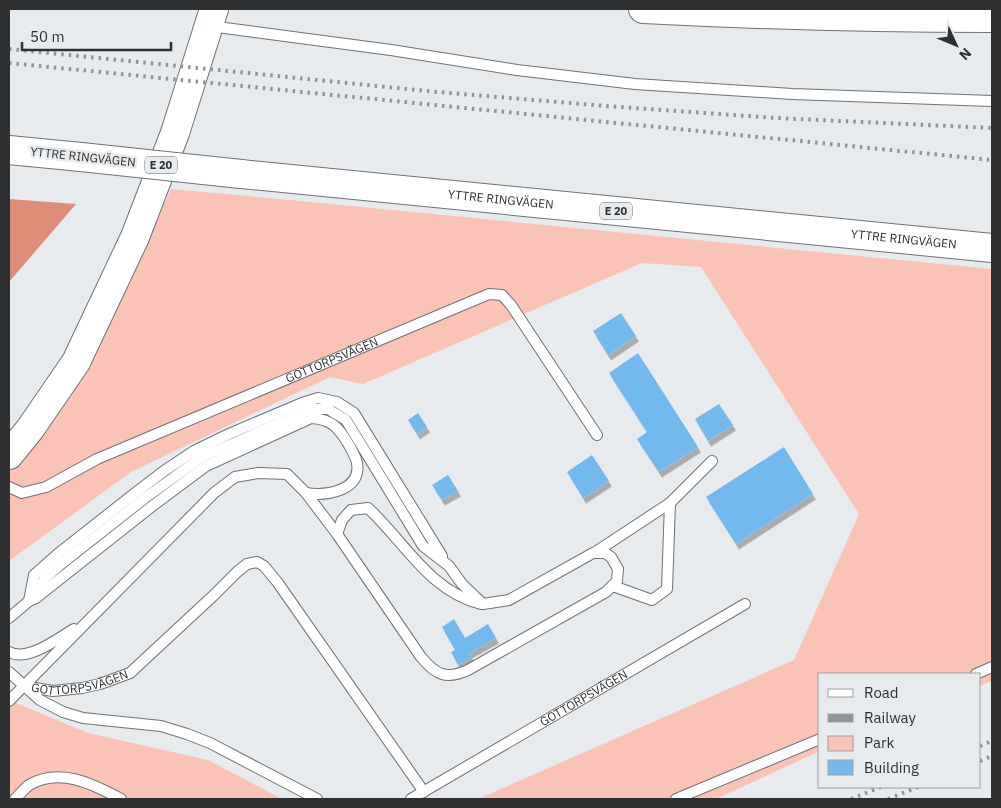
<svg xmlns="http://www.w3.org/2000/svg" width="1001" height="808" viewBox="0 0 1001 808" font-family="'IBM Plex Sans',sans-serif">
<defs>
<filter id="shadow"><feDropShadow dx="3" dy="5.5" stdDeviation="0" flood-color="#0004"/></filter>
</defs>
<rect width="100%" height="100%" fill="#e7ebee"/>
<g fill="#fac3b5">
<path d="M171 189 290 200 992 269V681L980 686V674H820V751L716 799H478L794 660 859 514 701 267 642 263 363 384 330 377 131 472 9 561V469L74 381 124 293Z"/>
<path d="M9 700 88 733 208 760 282 799H9Z"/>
</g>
<path fill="#de8d78" d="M9 199 76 204 9 282Z"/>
<g fill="#72baee" filter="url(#shadow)">
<path d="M621 313 636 336 608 355 593 331Z"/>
<path d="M638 353 698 447 659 472 637 439 647 432 609 373Z"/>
<path d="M719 404 733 425 708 441 695 419Z"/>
<path d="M418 413 427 427 417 434 408 420Z"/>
<path d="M784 447 813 494 736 544 706 497Z"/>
<path d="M592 455 609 481 583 498 567 472Z"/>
<path d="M448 475 458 491 442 500 432 485Z"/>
<path d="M454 619 465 638 488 624 496 638 469 653 472 657 458 665 451 652 455 650 442 627Z"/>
</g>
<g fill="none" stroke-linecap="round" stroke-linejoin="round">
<g stroke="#6f7275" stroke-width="12">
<g id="lane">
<path d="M210 26 391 50 517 70 635 84 792 94 992 101"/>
<path id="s1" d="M9 487 22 493 46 487 97 459 489 294 502 295 511 305 597 435"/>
<path d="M337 534 342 520 351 510 368 508C404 541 429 591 481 604"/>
<path d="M594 553 670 503 712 461"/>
<path d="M613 586 652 600 667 589 670 503"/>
<path d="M37 597 151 507 206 466 311 418C332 419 339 428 349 445 352 451 356 457 357 463 362 491 326 496 306 493"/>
<path d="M29 601 34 575 59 553 134 494 164 471 194 451 229 434 302 403 318 398 337 402 354 413 442 556"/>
<path d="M9 618 29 601 36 598 44 579 61 564 145 498 202 457 312 409H328L346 420 423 546 449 566 462 584 483 604 509 600 593 553H605L611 557 618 569 617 581 606 592 468 670C446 680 436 675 421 657L337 534 306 493 287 474 258 473 235 477 214 493 9 701"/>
<path d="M9 652C28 662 57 639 74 629"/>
<path d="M9 672 40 700 63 712 83 718 161 726 187 734 210 743 317 799"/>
<path d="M976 674 992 667"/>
<path id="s2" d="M23 686 53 691 82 688 100 684 130 673 214 595 237 572 247 564 257 562 264 566 278 583 424 792"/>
<path d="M15 799C19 795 24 789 29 785 60 767 93 784 121 799"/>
<path id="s3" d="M411 799 745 604"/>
<path d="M676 799 820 739"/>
</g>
</g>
<g stroke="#6f7275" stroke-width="30">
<path id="secondary" d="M9 455 30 429 76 362 135 237 175 133 214 9"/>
</g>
<g stroke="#6f7275" stroke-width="30">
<g id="highway">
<path d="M643 9C759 15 876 18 992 18"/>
<path d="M9 150 81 157"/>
<path id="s4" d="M241 174 992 248"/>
</g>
</g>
<use href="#lane" stroke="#fff" stroke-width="10"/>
<use href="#secondary" stroke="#fff" stroke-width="28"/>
<use href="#highway" stroke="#fff" stroke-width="28"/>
<g stroke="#929597" stroke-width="4" stroke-dasharray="2.5 5" stroke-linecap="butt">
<path d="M9 49 438 92 606 106 776 118 992 128"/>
<path d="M9 63 992 160"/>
<path d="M980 746 992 741"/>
<path d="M980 761 992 756"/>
<path d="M851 799 881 787"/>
<path d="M888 799 918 787"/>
</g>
<g stroke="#6f7275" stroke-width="30" stroke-linecap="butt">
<path id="highway-bridge" d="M81 157 241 174"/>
</g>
<use href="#highway-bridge" stroke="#fff" stroke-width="28"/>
</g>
<g text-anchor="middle" stroke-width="5" stroke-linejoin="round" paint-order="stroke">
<g fill="#e7ebee" stroke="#66686a" stroke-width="1">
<rect x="145" y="156.5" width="32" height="17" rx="4"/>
<rect x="600" y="202.5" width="32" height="17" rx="4"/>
</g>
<g font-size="11" font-weight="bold" fill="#2f3032">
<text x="161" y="169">E 20</text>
<text x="616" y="215">E 20</text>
</g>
<g font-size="12" fill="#2f3032" stroke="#e7ebee">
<text transform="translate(83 157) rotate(6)" y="4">YTTRE RINGVÄGEN</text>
<text dy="4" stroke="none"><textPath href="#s4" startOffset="261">YTTRE RINGVÄGEN</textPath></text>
<text dy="4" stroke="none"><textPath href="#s4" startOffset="666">YTTRE RINGVÄGEN</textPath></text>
<text dy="4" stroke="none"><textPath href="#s1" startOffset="352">GOTTORPSVÄGEN</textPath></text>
<text dy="4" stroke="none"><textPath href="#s2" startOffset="58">GOTTORPSVÄGEN</textPath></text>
<text dy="4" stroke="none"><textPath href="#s3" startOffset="200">GOTTORPSVÄGEN</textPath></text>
</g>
</g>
<rect width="1001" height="808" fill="none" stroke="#2f3032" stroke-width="20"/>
<rect x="818" y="673" width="162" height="115" fill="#e7ebee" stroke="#9da0a3"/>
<rect x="828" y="689" width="25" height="8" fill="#ffffff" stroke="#9da0a3"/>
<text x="864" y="698" font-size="15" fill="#2f3032">Road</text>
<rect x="828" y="714" width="25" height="8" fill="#929597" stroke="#9da0a3"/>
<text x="864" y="723" font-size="15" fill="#2f3032">Railway</text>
<rect x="828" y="736" width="25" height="15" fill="#fac3b5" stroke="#9da0a3"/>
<text x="864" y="748" font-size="15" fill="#2f3032">Park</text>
<rect x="828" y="760" width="25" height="15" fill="#72baee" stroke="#9da0a3"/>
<text x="864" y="773" font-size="15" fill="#2f3032">Building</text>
<g transform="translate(956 45) rotate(134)" stroke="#e7ebee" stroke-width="4" paint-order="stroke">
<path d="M0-4L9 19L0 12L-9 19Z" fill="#2f3032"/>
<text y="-8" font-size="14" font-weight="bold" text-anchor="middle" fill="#2f3032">N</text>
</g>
<path d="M22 42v8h149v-8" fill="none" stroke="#2f3032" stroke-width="2.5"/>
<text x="30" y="42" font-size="15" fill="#2f3032" stroke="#e7ebee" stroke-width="4" paint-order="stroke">50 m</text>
</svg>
